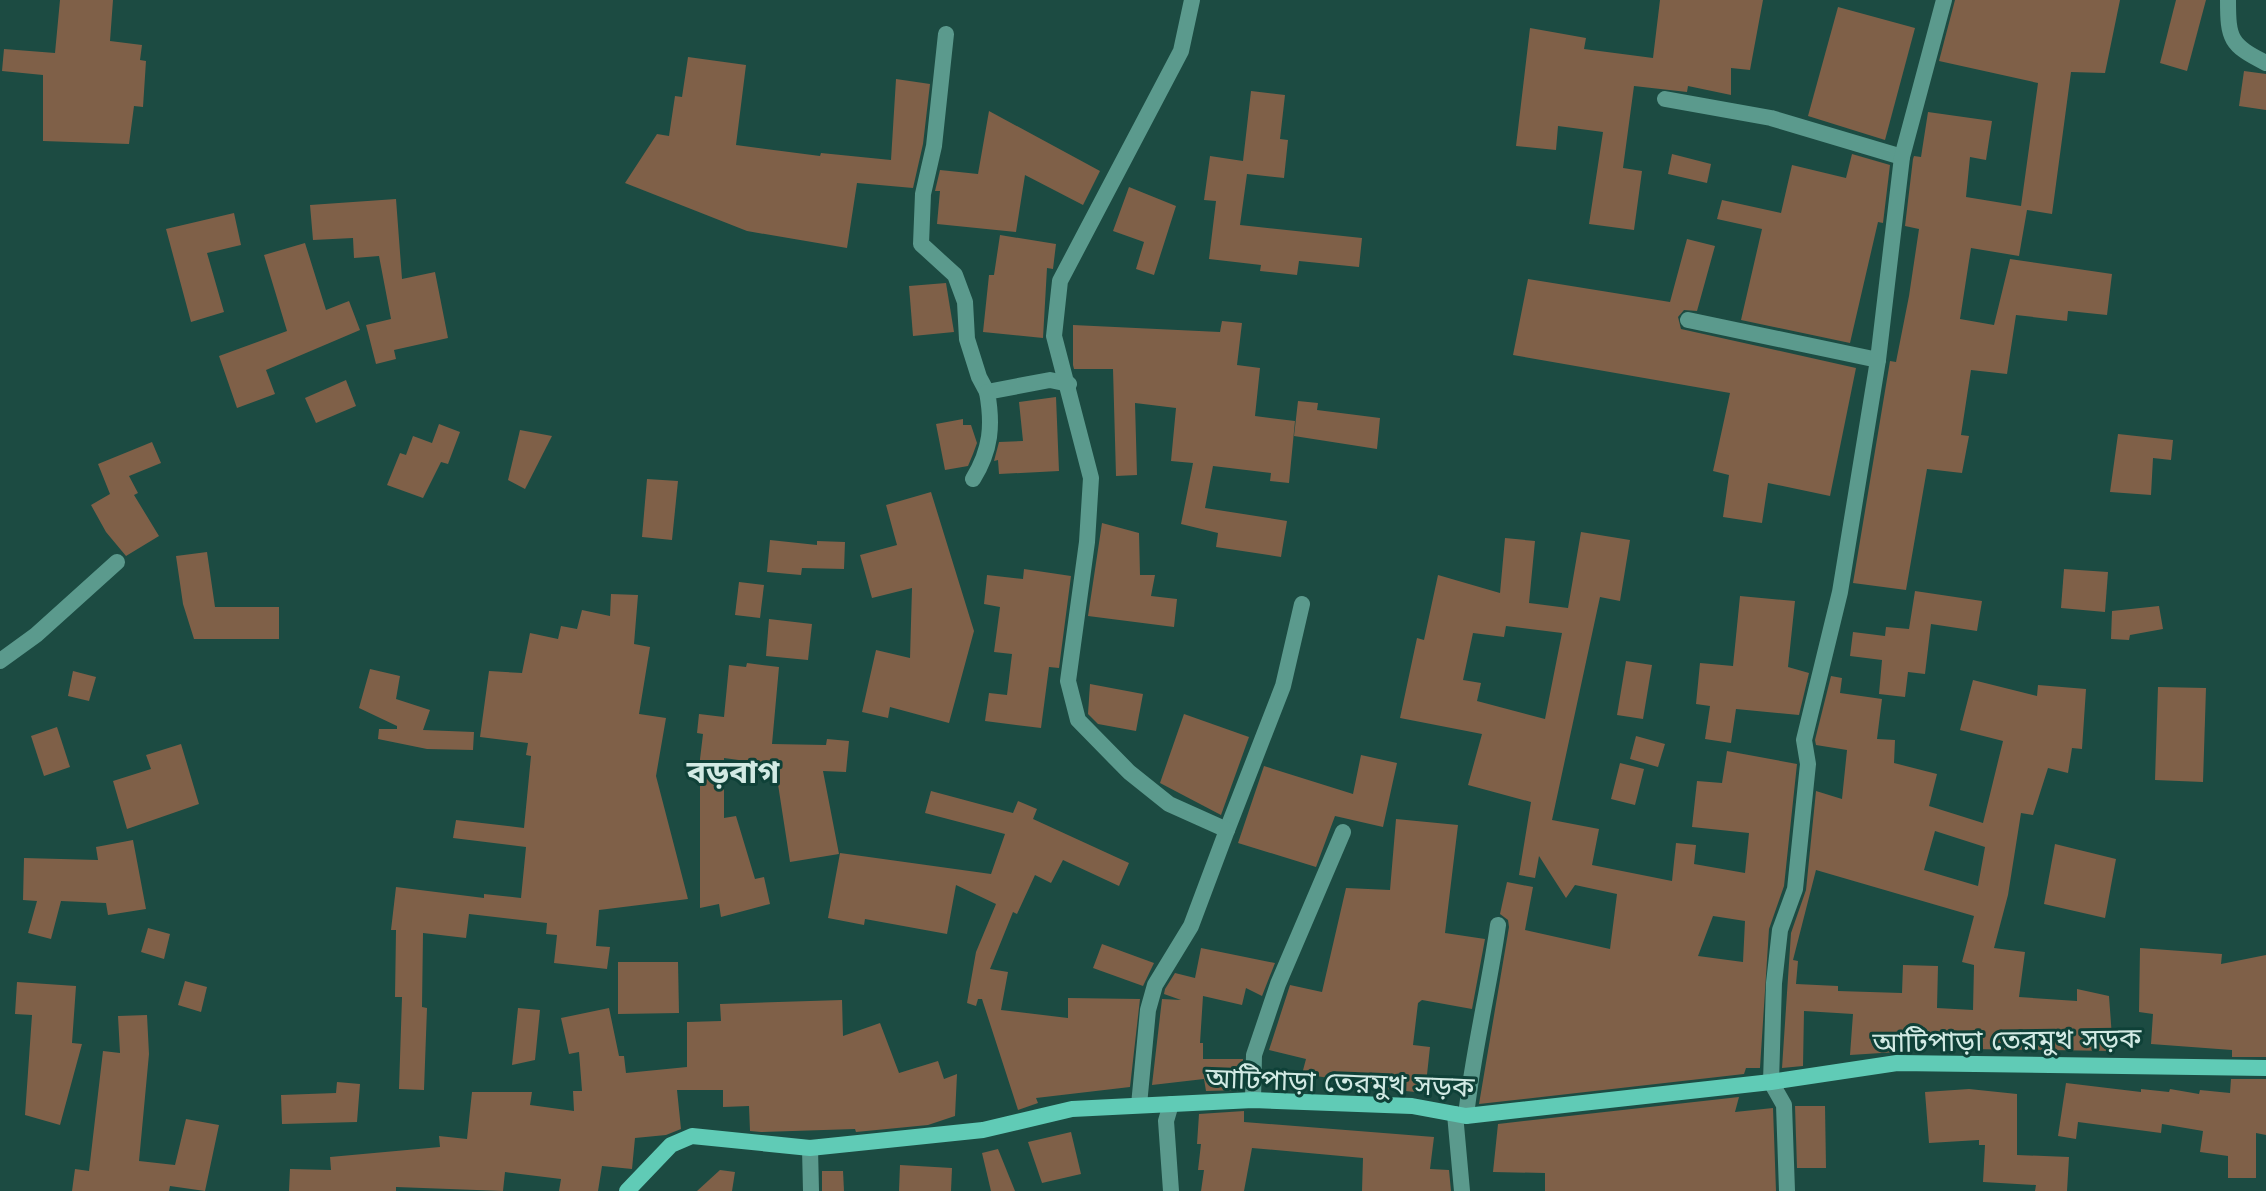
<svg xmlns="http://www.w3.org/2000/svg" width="2266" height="1191" viewBox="0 0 2266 1191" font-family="Jost,'Noto Sans Bengali',sans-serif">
<rect width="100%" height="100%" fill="#1c4b42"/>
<g fill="#7f6048" fill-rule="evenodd">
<path d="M60 0H113L110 41 142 45 140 60 146 61 143 107 134 106 129 144 43 141V75L2 71 4 49 55 53Z"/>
<path d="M1660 0H1763L1750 70 1731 68V95L1688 86 1687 92 1634 86 1623 168 1642 171 1634 230 1589 224 1603 132 1558 126 1556 150 1516 146 1530 28 1586 38 1584 49 1653 58Z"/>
<path d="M1955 0H2120L2105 73 2071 72 2052 214 2027 210 2019 256 1971 248 1960 319 1994 325 2010 259 2112 274 2107 315 2068 311 2067 321 2016 315 2007 374 1971 370 1961 435 1969 436 1962 473 1927 469 1906 590 1853 583 1890 361 1896 362 1909 296 1919 229 1905 226 1913 159 1914 156 1921 157 1928 112 1992 121 1986 160 1970 157 1966 197 2021 206 2038 83 1939 61Z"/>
<path d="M2176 0H2206L2187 71 2160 63Z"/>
<path d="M1838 7 1915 28 1885 140 1808 116Z"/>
<path d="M688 57 746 65 736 145 820 156 821 153 891 160 896 79 930 84 923 144 913 188 857 183 847 248 747 231 625 183 657 134 669 136 675 96 682 97Z"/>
<path d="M2244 71 2266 74V110L2239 106Z"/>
<path d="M1251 91 1285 95 1280 139 1288 140 1284 178 1247 174 1240 225 1362 238 1359 267 1299 261 1297 275 1260 271 1261 265 1209 259 1216 201 1204 200 1210 156 1243 161Z"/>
<path d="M989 111 1100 171 1083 205 1025 175 1016 232 937 224 940 191H935L940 170 978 174Z"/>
<path d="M1672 154 1711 164 1707 183 1668 174Z"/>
<path d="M1852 154 1890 165 1883 223 1878 222 1850 343 1741 320 1762 229 1717 219 1722 200 1781 213 1792 165 1846 178Z"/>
<path d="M1129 187 1176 206 1154 275 1136 269 1144 242 1113 231Z"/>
<path d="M396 199 402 279 435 272 448 338 394 350 396 359 376 364 366 325 391 319 379 256 354 258 353 238 313 240 310 205Z"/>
<path d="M234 213 241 245 207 253 224 312 191 322 166 229Z"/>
<path d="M1000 235 1056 244 1053 269 1047 268 1043 338 983 332 989 275H994Z"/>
<path d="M1687 239 1715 246 1697 311 1684 310 1678 317 1681 329 1856 368 1830 496 1768 483 1762 523 1723 517 1729 475 1713 471 1730 393 1513 355 1528 279 1670 302Z"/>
<path d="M305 243 326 310 349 301 360 330 266 370 275 394 237 408 219 356 287 331 264 255Z"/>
<path d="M946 283 954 332 913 336 909 286Z"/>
<path d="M1222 321 1242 323 1237 365 1260 368 1255 416 1295 421 1289 483 1270 481 1271 473 1213 466 1205 508 1287 521 1281 557 1216 547 1218 533 1181 524 1193 463 1171 461 1176 408 1135 403 1137 475 1116 476 1113 369H1074L1073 365V325L1220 332Z"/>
<path d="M346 380 356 406 316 423 305 398Z"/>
<path d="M1056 397 1059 471 999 474 998 460 994 461 999 442 1023 441 1019 402Z"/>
<path d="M1298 401 1318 403 1317 410 1380 418 1377 449 1294 436Z"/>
<path d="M963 419V425H971L977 443 973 454 968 466 945 470 936 424Z"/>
<path d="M439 424 460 432 448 464 441 462 423 498 387 485 400 453 406 455 413 436 432 443Z"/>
<path d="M520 430 552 436 525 489 508 480Z"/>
<path d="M2118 434 2173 440 2171 460 2153 458 2151 495 2110 492Z"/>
<path d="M152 442 161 463 129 476 138 493 134 495 159 536 126 556 106 532 91 505 110 494 98 464Z"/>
<path d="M647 479 678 481 672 540 642 537Z"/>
<path d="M931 492 974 631 949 723 890 707 888 718 862 712 876 650 910 658 912 588 872 598 860 555 897 545 886 505Z"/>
<path d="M1102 523 1139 533 1140 575H1155L1151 596 1177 599 1174 627 1088 616Z"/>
<path d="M1581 532 1630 540 1620 601 1600 597 1552 820 1599 829 1592 865 1672 881 1676 843 1696 845 1694 864 1745 873 1749 833 1692 827 1697 781 1722 783 1727 751 1797 764 1784 886 1769 929 1760 1068H1746L1744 1074 1479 1104 1509 927 1508 920 1500 914 1507 882 1533 887 1525 930 1610 949 1617 894 1575 885 1566 898 1539 856 1535 878 1519 875 1531 802 1468 785 1482 734 1400 718 1417 638 1424 640 1438 575 1500 593 1505 538 1535 541 1529 603 1568 608ZM1506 626 1562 633 1545 719 1477 701 1481 683 1463 680 1473 633 1504 637ZM1713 916 1745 921 1743 962 1698 956Z"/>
<path d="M770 540 817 545V541L845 542 844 569 802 568 801 575 767 572Z"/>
<path d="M207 552 215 607H279V639H194L183 604 176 556Z"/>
<path d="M1024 569 1071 576 1059 668 1049 667 1041 728 985 721 989 693 1007 695 1012 654 994 652 1000 607 984 604 987 575 1023 579Z"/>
<path d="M2064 569 2108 572 2105 612 2061 608Z"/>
<path d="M739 582 764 585 760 618 735 615Z"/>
<path d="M1915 591 1982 601 1977 631 1931 624 1925 674 1908 672 1905 697 1879 694 1882 660 1850 656 1853 632 1885 636 1886 627 1909 629Z"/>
<path d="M611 594 638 595 634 644 650 647 639 714 666 718 656 776 688 899 599 910 596 946 610 947 607 969 554 963 557 935 546 934 547 923 469 914 466 938 423 933 422 1007 427 1008 424 1090 399 1089 402 997H395L396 930H391L396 887 484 898V894L521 898 526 847 453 838 456 820 524 828 531 756 526 755 528 743 480 737 489 671 522 673 530 633 558 639 561 626 577 629 582 610 610 616Z"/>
<path d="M1740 596 1795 601 1788 667 1809 673 1799 715 1736 709 1731 743 1705 739 1710 706 1696 704 1700 663 1733 666Z"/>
<path d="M2159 606 2163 629 2130 635 2129 640 2111 639 2112 611Z"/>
<path d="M769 619 812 624 808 660 766 656Z"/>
<path d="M1626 661 1652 665 1643 719 1617 715Z"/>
<path d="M747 663 779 667 772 744 826 745 827 739 849 741 846 772 823 771 839 854 790 862 775 765 724 758V818L736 816 755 879 764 877 770 904 721 917 719 904 700 908V759L703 734 697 733 699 714 724 717 729 665 746 667Z"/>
<path d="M370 669 400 676 396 699 430 710 423 730 474 732 473 750 427 749 378 739 379 729H397V726L359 708Z"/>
<path d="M73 671 96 677 89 701 68 696Z"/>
<path d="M1831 676 1842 678 1840 693 1882 699 1877 739 1895 740 1894 763 1937 774 1929 806 1983 823 2003 741 1960 730 1973 680 2037 696 2038 685 2086 689 2082 749 2072 748 2068 773 2048 768 2033 815 2021 813 2008 895 1994 948 2025 952 2019 997 2077 1001V989L2109 996 2113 1051 1971 1049V1037L1899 1033 1897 1052 1850 1055 1853 1014 1804 1011 1803 1066 1782 1068 1791 933 1806 890 1816 791 1842 799 1847 750 1816 745 1815 740ZM1935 831 1985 847 1978 886 1924 870ZM1816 870 1974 916 1962 962 1974 965 1973 1010 1937 1008 1938 966 1903 965 1902 993 1838 991V986L1796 984 1798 961 1793 960Z"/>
<path d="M1090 684 1143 694 1136 731 1098 724 1088 714Z"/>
<path d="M2158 687 2206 688 2203 782 2155 780Z"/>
<path d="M1184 714 1249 737 1221 815 1160 783Z"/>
<path d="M57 727 70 767 44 776 31 736Z"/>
<path d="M1636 736 1665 744 1658 767 1630 759Z"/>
<path d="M181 744 199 804 127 829 113 781 151 769 146 755Z"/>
<path d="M1361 755 1397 763 1383 827 1335 816 1316 867 1238 843 1264 766 1353 794Z"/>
<path d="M1620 763 1644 769 1635 805 1611 799Z"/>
<path d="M931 791 1013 813 1018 801 1037 809 1033 819 1129 863 1119 886 1063 860 1051 883 1035 875 1017 914 1013 912 990 969 1008 972 1001 1010 1068 1018V998L1140 999 1130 1087 1036 1098 1038 1103 1018 1110 982 999H978L976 1006 967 1003 976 952 996 904 956 885 947 934 865 919 864 925 828 918 840 853 991 874 1005 834 925 813Z"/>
<path d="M1396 819 1458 825 1445 933 1485 939 1472 1009 1422 1000 1418 1003 1413 1045 1430 1047 1425 1093 1357 1086V1082L1302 1074 1306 1059 1269 1050 1290 985 1322 992 1346 888 1390 890Z"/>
<path d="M133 840 146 909 108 915 106 903 61 901 51 939 28 933 37 901 23 900 24 858 98 860 96 847Z"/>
<path d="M2055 844 2116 859 2105 918 2044 904Z"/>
<path d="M148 928 170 934 164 959 141 952Z"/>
<path d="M1102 944 1154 963 1143 986 1093 968Z"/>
<path d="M1201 948 1275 963 1262 996 1246 988 1242 1005 1203 996 1200 1043H1203V1059H1243L1242 1090 1206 1091 1204 1079 1152 1085 1162 999 1181 1000 1164 994 1165 989 1175 973 1195 978Z"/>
<path d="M2140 948 2222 954 2221 964 2266 955V1057H2232V1050L2151 1044 2153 1014 2139 1012Z"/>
<path d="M618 962H678L679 1013 618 1014Z"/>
<path d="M185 981 207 987 201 1012 178 1005Z"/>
<path d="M17 982 76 986 72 1043 82 1044 60 1125 25 1115 32 1015 15 1014Z"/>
<path d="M842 1000 843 1036 880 1023 899 1073 938 1061 944 1079 957 1074 955 1116 928 1125 856 1132 855 1129 761 1132 750 1131 749 1106 723 1107V1090H677L681 1129 666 1135 635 1138 632 1169 602 1166 598 1191H559L561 1179 505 1172 503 1191 396 1187V1191H289L290 1169 331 1170 330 1157 440 1147 439 1136 467 1139 472 1092H532L530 1105 574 1111 573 1091H582L579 1052 569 1054 561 1018 609 1008 619 1056H624L626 1073 687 1067V1022L721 1021 720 1004Z"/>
<path d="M518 1008 540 1010 535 1060 512 1065Z"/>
<path d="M147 1015 149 1054 139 1161 175 1165 186 1119 219 1125 205 1191 170 1186 169 1191H72L75 1169 89 1171 103 1051 120 1053 118 1016Z"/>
<path d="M2231 1079H2266V1135L2256 1133V1178H2228V1156L2200 1152 2203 1131 2162 1124 2161 1133 2078 1122 2076 1139 2058 1136 2066 1083 2141 1092V1089L2169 1092 2170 1089 2199 1094 2200 1090 2230 1093Z"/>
<path d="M337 1082 360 1084 357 1122 282 1124 281 1095 336 1093Z"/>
<path d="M1969 1089 2017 1094V1155L2069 1157 2067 1191H2035L2036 1185 1983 1182 1985 1145H1979V1140L1929 1143 1925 1092Z"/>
<path d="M1739 1097 1735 1112 1773 1108 1776 1191H1545V1173L1493 1172 1498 1124Z"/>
<path d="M1795 1106H1825L1826 1168H1797Z"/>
<path d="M1244 1111V1122L1434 1137 1430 1169 1449 1170 1451 1191H1362L1363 1158 1252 1148 1244 1191H1201L1204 1170H1198L1201 1144H1197L1199 1114Z"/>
<path d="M1071 1132 1081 1174 1042 1183 1028 1142Z"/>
<path d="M998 1149 1015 1191H991L982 1153Z"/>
<path d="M900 1165 952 1168 951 1191H899Z"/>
<path d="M720 1170 735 1172 732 1191H697Z"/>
<path d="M822 1171H843L844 1191H822Z"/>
</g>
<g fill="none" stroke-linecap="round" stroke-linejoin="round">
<g stroke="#5b9a8d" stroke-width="16">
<path d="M2228 0C2228 39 2230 45 2266 63"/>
<path d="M946 34 934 146 923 194 921 244 955 275 965 302 967 339 979 377 987 392"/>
<path d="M1665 99 1771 118 1902 157"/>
<path d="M1688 320 1878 360"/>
<path d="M973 479C991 450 993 425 987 392L1050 380 1069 384"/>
<path d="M0 661 36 635 117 562"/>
<path d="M1227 830 1283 686 1302 604"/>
<path d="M1253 1100 1254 1055 1278 984 1343 832"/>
<path d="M1171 1104 1166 1121 1171 1191"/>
<path d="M1139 1105 1148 1010 1155 985 1191 926 1227 830 1169 804 1129 772 1078 720 1068 681 1087 542 1091 478 1054 336 1060 281 1181 51 1192 0"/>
<path d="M1455 1114 1462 1191"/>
<path d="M1466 1116C1473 1051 1489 989 1498 925"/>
<path d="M810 1148 811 1191"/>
<path d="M1787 1191 1784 1105 1771 1082 1774 983 1780 930 1795 889 1808 764 1804 740 1840 592 1878 360 1902 157 1944 0"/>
</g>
<path stroke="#60cbb6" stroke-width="16" d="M627 1191 671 1145 692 1136 810 1148 983 1130 1072 1109 1253 1100 1412 1106 1466 1116 1771 1082 1897 1063 2266 1068"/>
</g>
<g text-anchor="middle" stroke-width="6" stroke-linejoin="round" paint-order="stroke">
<g font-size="28" fill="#d2eae4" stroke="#0f4138">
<text transform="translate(2007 1040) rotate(-1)" y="10">আটিপাড়া তেরমুখ সড়ক</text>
<text transform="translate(1340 1082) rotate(2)" y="10">আটিপাড়া তেরমুখ সড়ক</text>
</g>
<g font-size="32" font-weight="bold" fill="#d2eae4" stroke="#0f4138">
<text x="733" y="783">বড়বাগ</text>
</g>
</g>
</svg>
